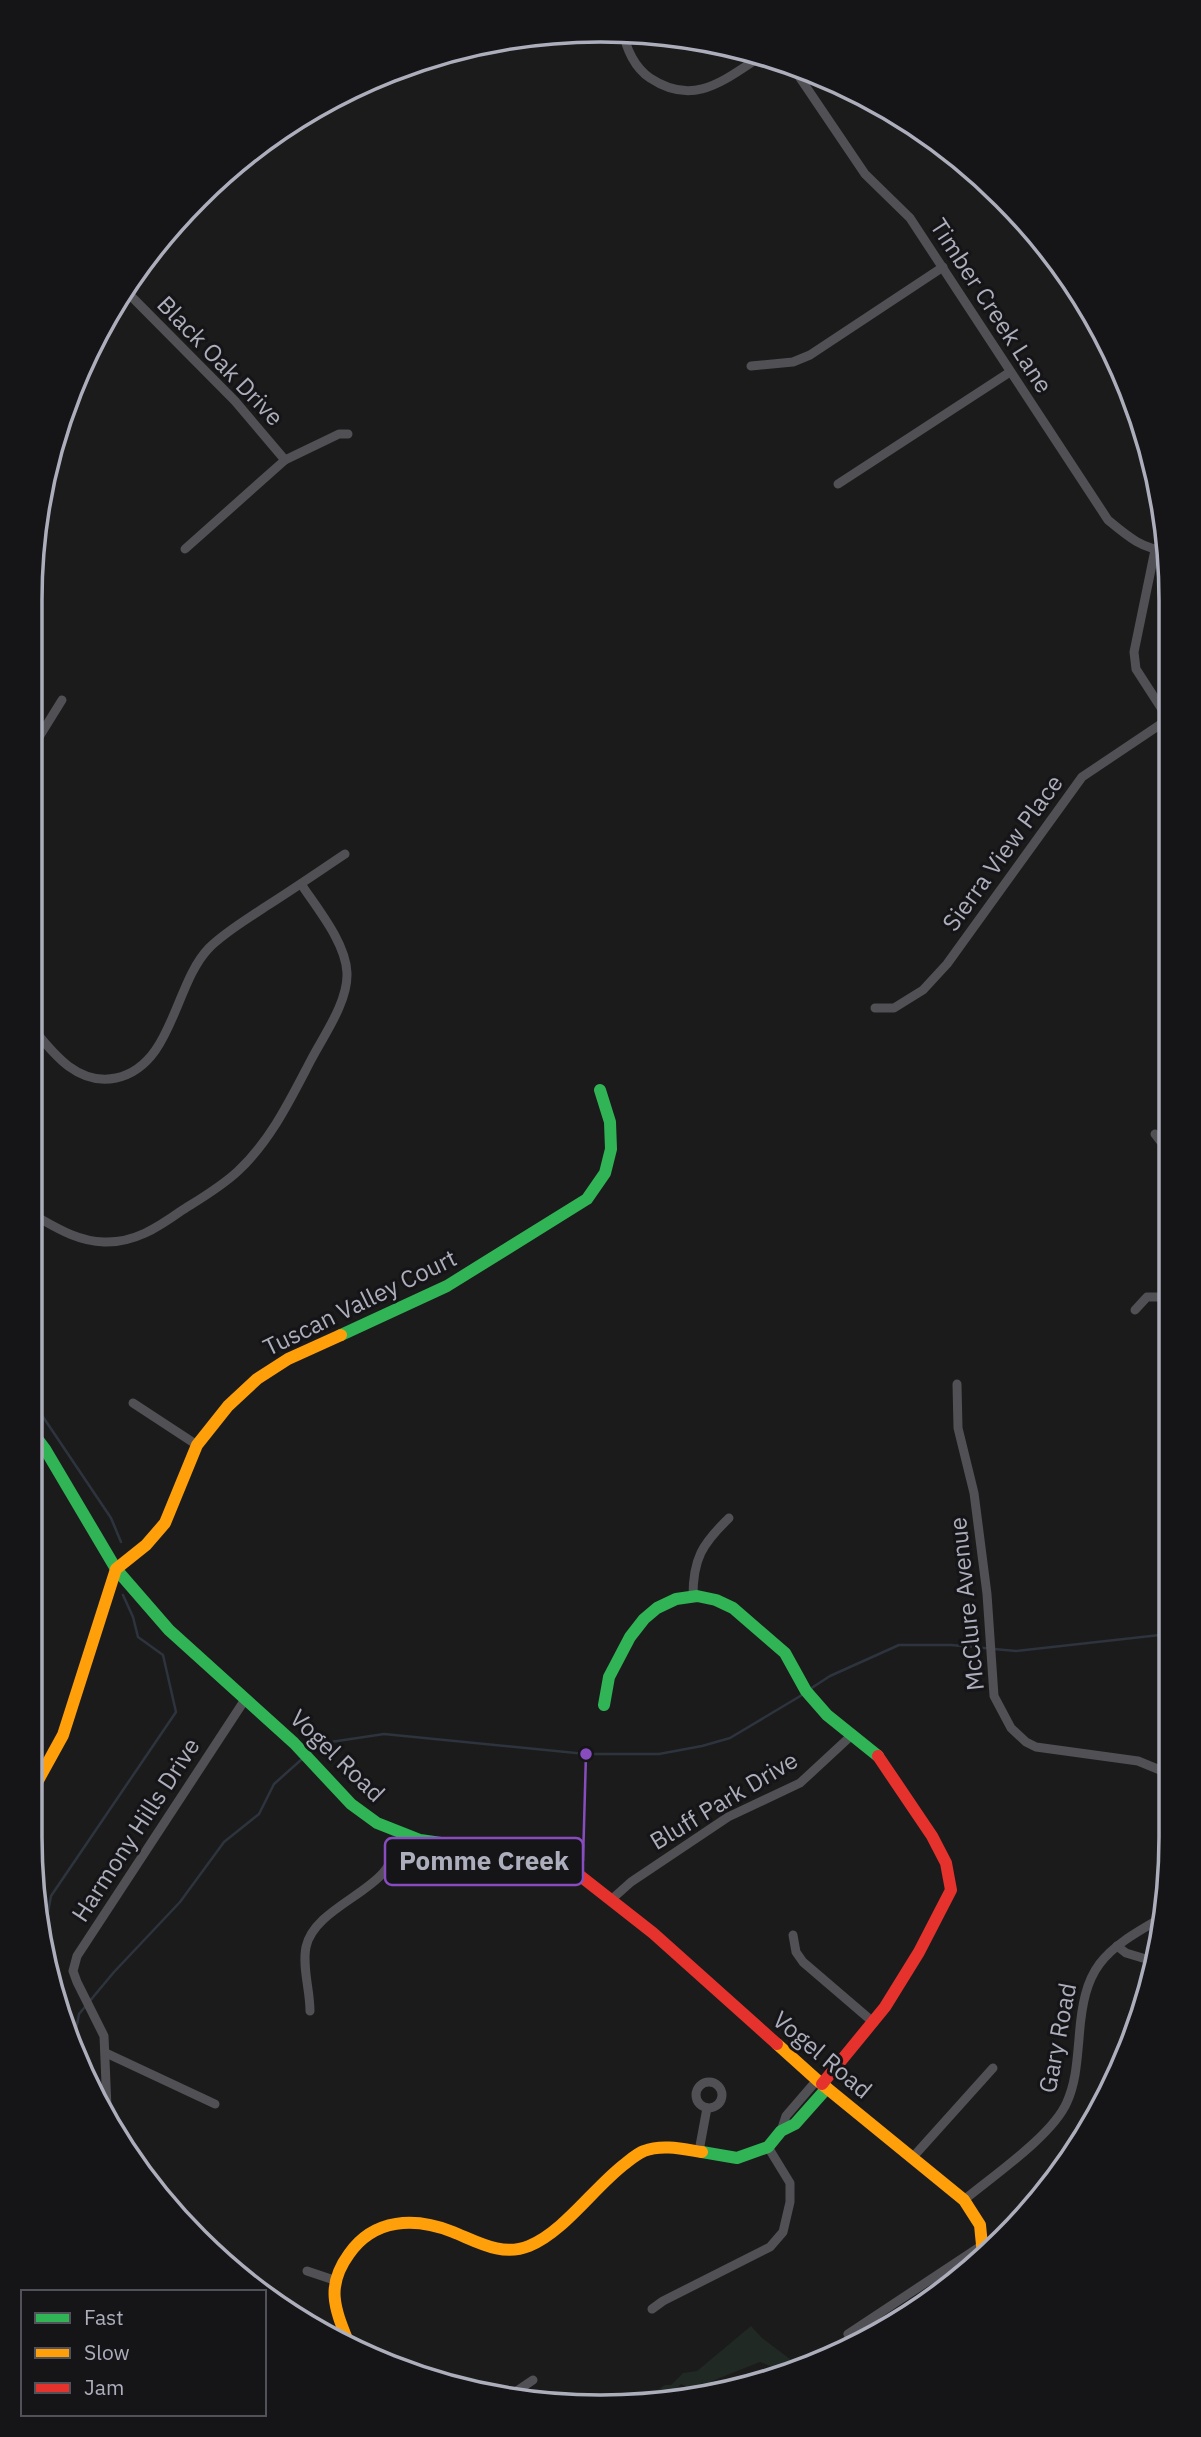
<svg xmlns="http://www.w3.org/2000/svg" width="1201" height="2437" viewBox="0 0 1201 2437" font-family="'IBM Plex Sans',sans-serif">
<rect width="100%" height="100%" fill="#1b1b1b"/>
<path fill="#202923" d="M751 2326 762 2338 798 2365 780 2370 760 2362 712 2381 711 2391 700 2395 681 2384 663 2402 640 2401 665 2385H671L683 2373 697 2371Z"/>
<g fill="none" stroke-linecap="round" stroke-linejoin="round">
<g stroke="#2d343e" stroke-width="2.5">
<path d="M31 1399 111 1518 121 1542"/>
<path d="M810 1689 830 1676 899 1645H951L1016 1651 1169 1634"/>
<path d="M310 1753 324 1743 384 1734 586 1754H659L702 1746 730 1738 802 1695"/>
<path d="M45 1928 51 1896 176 1712 163 1655 138 1637 133 1617 123 1595"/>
<path d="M73 2045 79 2014 114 1972 180 1902 224 1842 259 1814 274 1784 302 1759"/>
</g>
<g stroke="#505055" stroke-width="9">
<path d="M623 31C626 49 635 68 650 78 695 108 725 79 763 55"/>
<path d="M792 66 865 174 910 218 1108 520C1126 535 1143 550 1166 550"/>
<path d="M125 290 235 401 285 460"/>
<path d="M751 366 793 362 810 355 943 267"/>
<path d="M838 484 1010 372"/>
<path d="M185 549 285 460 339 434H348"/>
<path d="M1155 550 1134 652 1136 669 1167 717"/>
<path d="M31 750 62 700"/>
<path d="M875 1008H894L923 990 947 964 1082 777 1167 720"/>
<path d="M31 1026C52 1052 77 1086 116 1078 173 1066 174 984 209 948 225 932 246 920 265 907 292 890 318 872 345 854"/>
<path d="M1155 1134 1168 1151"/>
<path d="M30 1213C54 1226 75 1241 104 1242 134 1243 157 1228 181 1211 200 1199 221 1187 238 1171 271 1140 290 1100 311 1060 324 1035 348 1002 347 973 346 943 317 908 301 884"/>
<path d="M1135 1310 1147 1297H1168"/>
<path d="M957 1384 958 1428 974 1493 987 1594 994 1696 1011 1728 1026 1742 1036 1747 1138 1761 1160 1770 1170 1782"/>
<path d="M133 1403 197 1445"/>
<path d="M693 1596C693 1559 702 1544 729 1518"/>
<path d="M612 1899 631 1882 728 1817 800 1783 853 1734"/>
<path d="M793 1935 796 1952 803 1962 873 2022"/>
<path d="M1117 1946 1126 1953 1156 1962"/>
<path d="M310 2011C310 1990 302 1967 306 1947 313 1914 362 1897 383 1873 392 1863 397 1848 403 1835"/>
<path d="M106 2053 215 2104"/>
<circle cx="709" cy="2095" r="13"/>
<path d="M107 2108 104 2036 77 1982 73 1971 77 1956 246 1698"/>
<path d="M781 2131 786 2116 817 2080"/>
<path d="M699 2151 707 2108"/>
<path d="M913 2157 993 2068"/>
<path d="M964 2200C993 2176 1053 2135 1067 2102 1076 2082 1077 2060 1079 2039 1084 1966 1101 1952 1163 1917"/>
<path d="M307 2271 334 2280"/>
<path d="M652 2309 663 2301 770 2247 783 2232 790 2202V2183L768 2147"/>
<path d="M855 2347 848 2334 984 2244"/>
<path d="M508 2397 533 2380"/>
</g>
<g stroke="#30b455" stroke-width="12">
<path d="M341 1335 447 1286 587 1199 605 1173 611 1149 610 1122 600 1090"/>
<path d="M30 1429 45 1449 116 1569 169 1630 294 1743 351 1804 377 1823 420 1840 483 1849"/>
<path d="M604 1705 609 1677 630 1637 644 1619 657 1608 676 1599 697 1596 716 1600 733 1608 785 1653 806 1691 827 1715 878 1756"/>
<path d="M702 2152 737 2158 768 2147 781 2131 795 2124 827 2088"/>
</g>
<g stroke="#ff9f0a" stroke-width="12">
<path d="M30 1795 63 1735 116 1569 146 1545 165 1523 197 1445 228 1406 257 1379 288 1359 341 1335"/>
<path d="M777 2044 817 2080 964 2200 980 2225 983 2255"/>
<path d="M349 2344C335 2309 325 2287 349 2254 374 2218 415 2217 453 2232 478 2242 502 2257 529 2246 564 2232 595 2186 626 2163 631 2159 638 2153 644 2151 662 2144 683 2149 702 2152"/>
</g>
<g stroke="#e5322d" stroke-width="12">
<path d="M483 1849 541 1858 574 1871 653 1933 777 2044"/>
<path d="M822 2084 885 2007 919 1952 951 1890 946 1863 932 1836 878 1756"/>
</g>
</g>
<g text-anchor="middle" stroke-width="6" stroke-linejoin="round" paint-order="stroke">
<g font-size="24" fill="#acaebc" stroke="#151417">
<text transform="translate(991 306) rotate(57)" y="8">Timber Creek Lane</text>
<text transform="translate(220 361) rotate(46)" y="8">Black Oak Drive</text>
<text transform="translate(1003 853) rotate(-54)" y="8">Sierra View Place</text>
<text transform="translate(360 1303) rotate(-26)" y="8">Tuscan Valley Court</text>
<text transform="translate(967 1604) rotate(-96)" y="8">McClure Avenue</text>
<text transform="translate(337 1756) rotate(44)" y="8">Vogel Road</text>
<text transform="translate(724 1801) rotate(-31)" y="8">Bluff Park Drive</text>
<text transform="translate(136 1830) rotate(-57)" y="8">Harmony Hills Drive</text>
<text transform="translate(1058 2038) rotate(-79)" y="8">Gary Road</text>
<text transform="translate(822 2055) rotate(40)" y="8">Vogel Road</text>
</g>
</g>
<path d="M0 0H1201V2437H0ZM600 42H601A558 558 0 0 1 1159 600V1837A558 558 0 0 1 601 2395H600A558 558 0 0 1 42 1837V600A558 558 0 0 1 600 42Z" fill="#151417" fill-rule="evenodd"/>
<path fill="none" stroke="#acaebc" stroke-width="3.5" d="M600 42H601A558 558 0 0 1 1159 600V1837A558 558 0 0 1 601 2395H600A558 558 0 0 1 42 1837V600A558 558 0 0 1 600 42Z"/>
<path fill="none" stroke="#874cbe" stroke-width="2.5" d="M586 1754L583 1861"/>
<circle fill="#874cbe" stroke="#151417" stroke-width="2.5" cx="586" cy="1754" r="7"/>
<rect fill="#151417" stroke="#874cbe" stroke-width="2.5" x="385" y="1838" width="198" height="47" rx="7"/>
<g font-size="26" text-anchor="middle" font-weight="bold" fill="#acaebc">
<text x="484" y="1870">Pomme Creek</text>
</g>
<rect x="21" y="2290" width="245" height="126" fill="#151417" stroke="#515259" stroke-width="2"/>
<rect x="35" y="2313" width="35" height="10" fill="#30b455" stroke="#515259" stroke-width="2"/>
<text x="84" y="2325" font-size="21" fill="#acaebc">Fast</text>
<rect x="35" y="2348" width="35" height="10" fill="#ff9f0a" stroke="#515259" stroke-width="2"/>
<text x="84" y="2360" font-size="21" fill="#acaebc">Slow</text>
<rect x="35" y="2383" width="35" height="10" fill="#e5322d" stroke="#515259" stroke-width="2"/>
<text x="84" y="2395" font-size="21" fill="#acaebc">Jam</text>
</svg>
